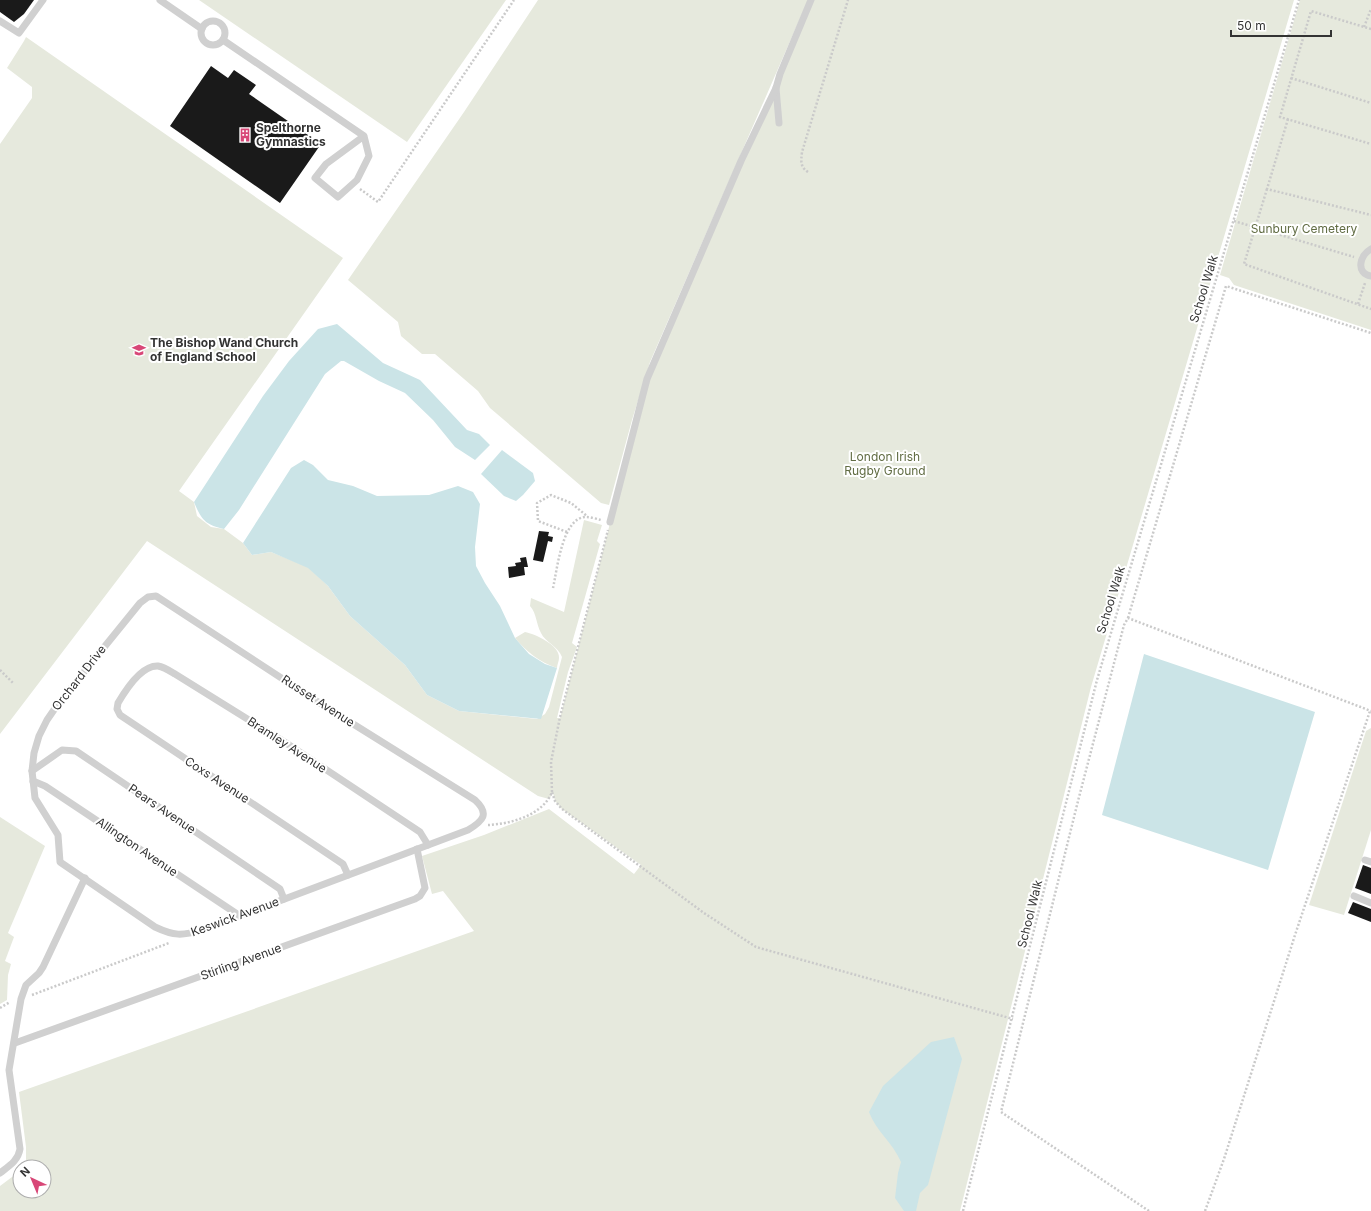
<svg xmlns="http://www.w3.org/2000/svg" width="1371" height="1211" viewBox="0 0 1371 1211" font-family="Inter,sans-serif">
<rect width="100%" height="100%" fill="#fff"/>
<g fill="#e6e9dd">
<path d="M199 0H506L407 142Z"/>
<path d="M538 0H808L650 362 632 420 609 505 601 503 490 408 478 391 435 354H422L401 336 398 322 348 280 464 112Z"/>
<path d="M811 0H1294L1091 687 960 1211H0V1186L20 1171V1191H44V1167H26V1147L19 1092 474 931 443 891 432 894 422 856 484 835 549 809 634 874 641 865 562 809 555 801 553 793 549 799 538 796 147 541 0 734V144L32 98V87L7 68 24 41 26 37 343 258 179 491 194 502 197 516 211 527 224 529 243 543 252 555 271 552 308 567 328 586 350 616 405 665 427 695 459 711 537 719 545 714 549 707 562 657C558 646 545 642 541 633 536 624 537 614 530 606L531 598 564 612 584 520 602 525 597 541 600 544 572 643 577 647 568 672 557 718H560L647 379Z"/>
<path d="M1300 0H1371V330L1234 285 1229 278 1220 275Z"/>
<path d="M525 632C535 634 560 645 559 658 559 661 557 665 557 668 539 662 527 652 515 638Z"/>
<path d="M1371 728V830L1344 915 1309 905 1366 731Z"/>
<path d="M0 817 45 846 8 933 14 937 5 961 11 964 8 975 7 1000 0 1004Z"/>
</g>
<g fill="#cbe4e7">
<path d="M337 324 383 363 420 380 467 430 479 434 490 445 475 460 455 447 433 420 405 393 379 381 344 361H341L325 374 239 510 224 529C205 525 201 519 194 502L263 396 289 361 318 329Z"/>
<path d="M502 450 533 473 535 481 523 495 516 501 504 496 481 474Z"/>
<path d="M304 460 313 465 328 480 353 486 377 496 429 495 458 486 473 492 480 504 475 547 476 566 485 583 500 606 515 638 529 654 545 664 557 668 541 719 459 711 427 695 405 665 350 616 328 586 308 568 271 552 252 555 243 543 291 468Z"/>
<path d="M1144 654 1315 712 1268 870 1102 815Z"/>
<path d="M954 1037 962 1059 928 1185 920 1193 916 1211H904L895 1198 898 1173 901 1162C893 1143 876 1131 869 1112L883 1086 931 1042Z"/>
</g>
<g fill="#1a1a1a">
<path d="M0 0H34L24 14 14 22 0 12Z"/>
<path d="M211 66 228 78 234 70 256 85 249 94 321 144 280 203 170 126Z"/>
<path d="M539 531 549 532 548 536 553 537 552 542 548 541 543 562 533 560Z"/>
<path d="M526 557 528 567H524L525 575 509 578 508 567 516 566 515 563 521 562 520 558Z"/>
<path d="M1363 865 1371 868V894L1355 888Z"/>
<path d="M1353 902 1371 909V922L1348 913Z"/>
</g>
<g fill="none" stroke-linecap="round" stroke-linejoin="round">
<g stroke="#cacaca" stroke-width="2.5" stroke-dasharray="2 2" stroke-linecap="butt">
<path d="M1364 27 1371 9"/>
<path d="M1371 29 1311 11 1280 117 1371 144"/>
<path d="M1291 78 1371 103"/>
<path d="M1288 119 1267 189 1371 215"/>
<path d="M808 172C800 167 801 161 802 152L848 0"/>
<path d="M360 189 378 202 514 0"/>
<path d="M1267 189 1244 264 1371 309"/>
<path d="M1234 221 1354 257"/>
<path d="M1358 304 1365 283"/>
<path d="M567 532 538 521 537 503 551 495 571 503 587 516"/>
<path d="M553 588C557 571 562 517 586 517 591 517 597 519 601 520"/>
<path d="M1128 618 1226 286 1371 333"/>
<path d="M0 670 13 683"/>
<path d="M552 792 551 762 560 717 608 530"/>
<path d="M488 825C511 824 543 815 552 792L555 801 562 809 704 913 756 947 1013 1019"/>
<path d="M32 995 169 943"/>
<path d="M0 1008 10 1002"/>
<path d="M963 1211 1097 680 1299 0"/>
<path d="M1149 1211 1001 1112 1078 801 1124 625 1128 618 1371 711"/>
<path d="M1205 1211 1224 1159 1295 935 1370 711"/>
</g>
<g stroke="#d0d0d0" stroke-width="7">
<path d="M160 0 202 29"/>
<path d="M0 21 19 33 43 0"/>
<circle cx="213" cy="33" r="12"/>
<path d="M223 40 364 136 369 156 357 180 338 197 315 178 326 164 364 136"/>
<path d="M776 88 779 123"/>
<path d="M1371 249C1360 255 1355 273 1371 276"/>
<path d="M610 522 647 379 741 161 776 88 780 74 811 0"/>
<path d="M156 596 318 702 475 800C490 814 483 821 468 830L202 930C182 936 174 936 155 927L60 862 58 835 35 798 32 771 34 753 39 736 47 720 58 704 140 603 148 597Z"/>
<path d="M32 771 62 750 76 751 280 889 284 899"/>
<path d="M33 781 45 786 240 916"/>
<path d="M1365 860 1371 862"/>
<path d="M348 875 343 864 120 715 117 709 118 703C125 691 141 665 158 666 164 667 170 671 175 674L286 743 420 832 428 845"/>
<path d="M1354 896 1371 903"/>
<path d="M15 1043 415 899 420 896 425 888 417 849"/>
<path d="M0 1173C9 1166 18 1161 20 1149L9 1070 21 999 26 985 39 973 43 967 85 878"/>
</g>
</g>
<defs>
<g id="building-bare" transform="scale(1.08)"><path d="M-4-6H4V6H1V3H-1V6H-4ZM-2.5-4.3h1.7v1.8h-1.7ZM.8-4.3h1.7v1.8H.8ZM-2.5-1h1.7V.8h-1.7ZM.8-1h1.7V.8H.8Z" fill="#d84777" stroke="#fff" stroke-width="2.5" paint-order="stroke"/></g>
<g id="school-bare" transform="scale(1.08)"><path d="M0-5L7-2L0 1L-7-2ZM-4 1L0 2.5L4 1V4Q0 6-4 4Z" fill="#d84777" stroke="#fff" stroke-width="2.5" paint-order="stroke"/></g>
</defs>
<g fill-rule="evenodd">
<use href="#building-bare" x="245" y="135"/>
<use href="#school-bare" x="139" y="350"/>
</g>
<g text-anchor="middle" stroke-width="4" stroke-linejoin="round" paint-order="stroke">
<g font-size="12" font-weight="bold" fill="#333" stroke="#fff" text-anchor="start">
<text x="256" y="132">Spelthorne<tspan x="256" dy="14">Gymnastics</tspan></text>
<text x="150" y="347">The Bishop Wand Church<tspan x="150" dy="14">of England School</tspan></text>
</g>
<g font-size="12" fill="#616c43" stroke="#fff">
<text x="1304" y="233">Sunbury Cemetery</text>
<text x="885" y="461">London Irish<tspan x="885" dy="14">Rugby Ground</tspan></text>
</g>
<g font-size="12" fill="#333" stroke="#fff">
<text transform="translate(1204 289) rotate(-73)" y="4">School Walk</text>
<text transform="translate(1111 600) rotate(-73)" y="4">School Walk</text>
<text transform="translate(79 678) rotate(-52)" y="4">Orchard Drive</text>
<text transform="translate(318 701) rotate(33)" y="4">Russet Avenue</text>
<text transform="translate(287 745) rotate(33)" y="4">Bramley Avenue</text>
<text transform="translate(217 780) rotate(33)" y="4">Coxs Avenue</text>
<text transform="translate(162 809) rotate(34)" y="4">Pears Avenue</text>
<text transform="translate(137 847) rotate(34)" y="4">Allington Avenue</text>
<text transform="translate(1030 914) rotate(-76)" y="4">School Walk</text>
<text transform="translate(235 917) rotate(-20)" y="4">Keswick Avenue</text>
<text transform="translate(241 962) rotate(-20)" y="4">Stirling Avenue</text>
</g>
</g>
<g transform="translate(32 1179) rotate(316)"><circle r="19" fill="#ffffff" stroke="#adadad"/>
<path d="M0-3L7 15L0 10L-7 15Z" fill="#d84777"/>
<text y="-6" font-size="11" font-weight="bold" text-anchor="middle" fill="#333333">N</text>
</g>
<path d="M1231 30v6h100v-6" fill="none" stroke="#333333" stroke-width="2"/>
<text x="1237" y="30" font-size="12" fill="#333333" stroke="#ffffff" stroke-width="3" paint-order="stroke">50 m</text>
</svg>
